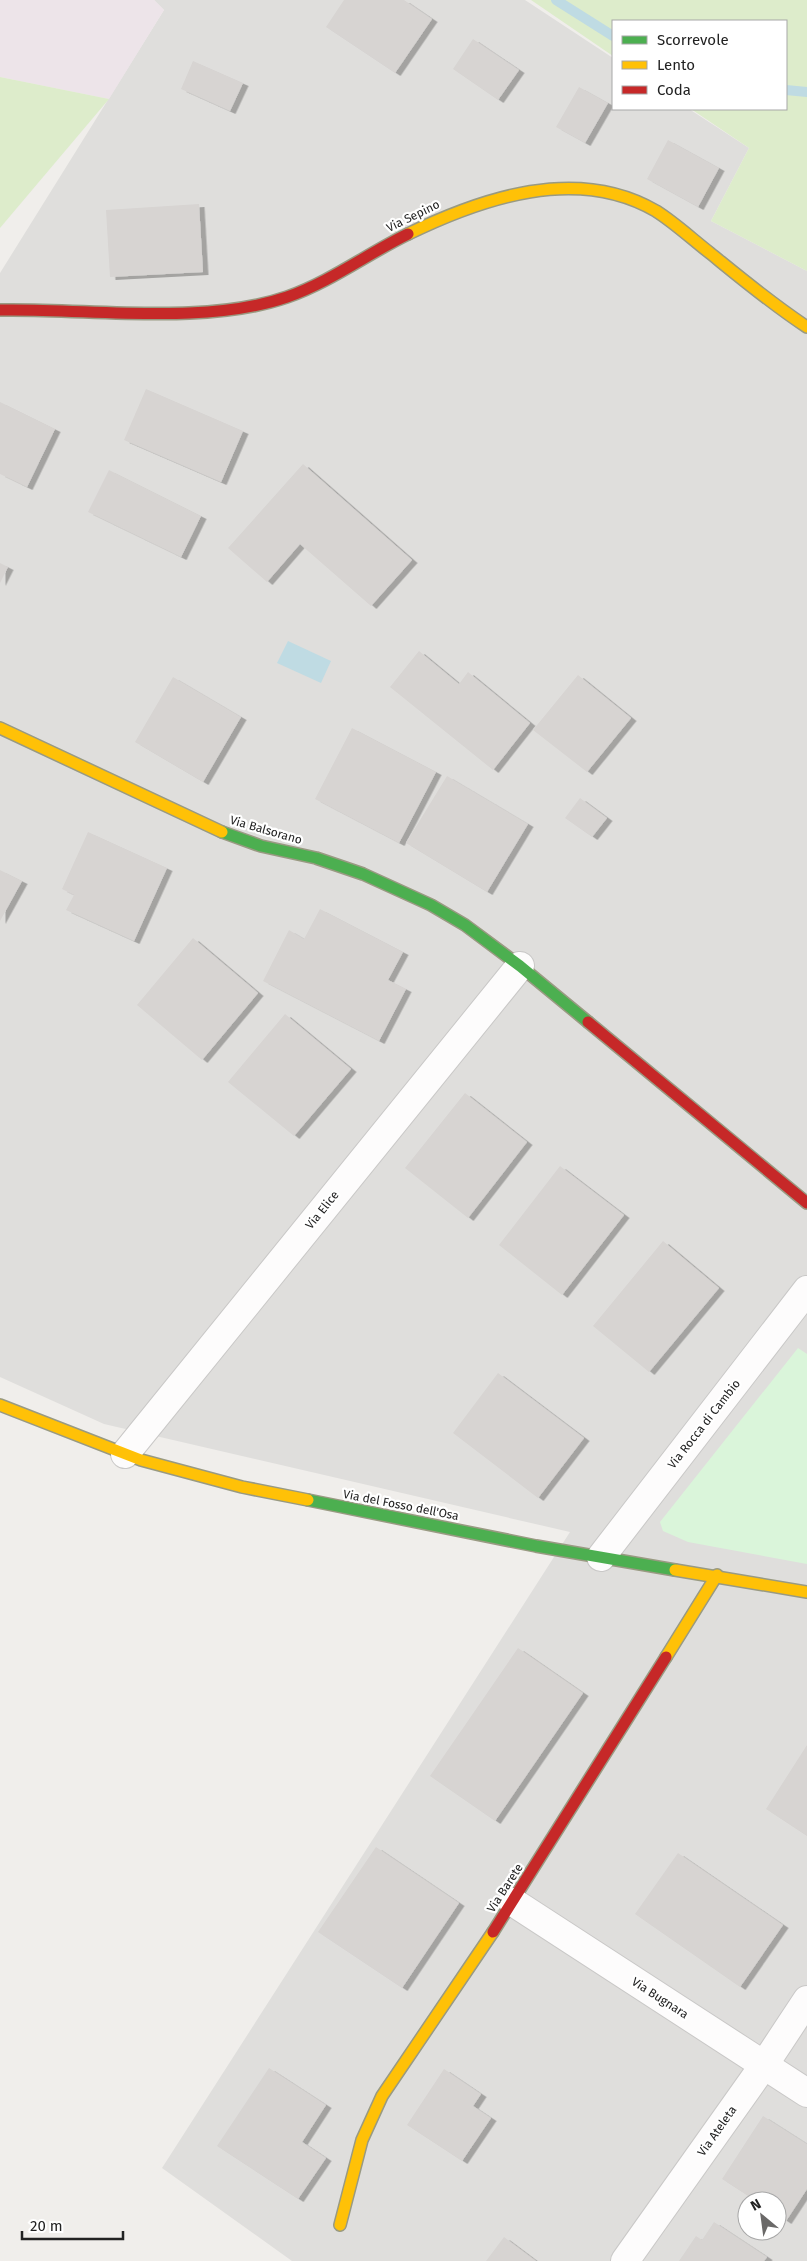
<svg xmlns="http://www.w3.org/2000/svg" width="807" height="2261" viewBox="0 0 807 2261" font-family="'Fira Sans',sans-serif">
<defs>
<filter id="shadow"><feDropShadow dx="5.5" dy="3" stdDeviation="0" flood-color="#0004"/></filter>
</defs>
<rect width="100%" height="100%" fill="#f0eeeb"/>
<path fill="#dfdedc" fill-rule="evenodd" d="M154 0H525L613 58V109H689L749 148 711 221 807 271V2261H292L162 2168 570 1532 104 1424 0 1377V273L164 10ZM747 2201H777V2231H747Z"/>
<path fill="#ede4e9" d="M0 0H154L164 10 109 99 0 77Z"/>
<g fill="#ddeccb">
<path d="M531 0H807V271L711 221 749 148 691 109H786V21H613V56Z"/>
<path d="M0 77 109 99 0 228Z"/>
</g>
<path fill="#daf5da" d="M798 1348 807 1354V1564L688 1542 663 1531 660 1522Z"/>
<path fill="#bfdbe3" d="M288 641 331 661 321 683 277 663Z"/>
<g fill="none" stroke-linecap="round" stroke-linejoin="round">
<g stroke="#bfdbe3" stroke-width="10">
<path d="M556 0 613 36"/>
<path d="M786 90 807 92"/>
</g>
</g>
<g fill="#d7d4d2" filter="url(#shadow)">
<path d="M344 0H404L432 19 395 73 326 27Z"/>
<path d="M473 39 519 70 498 100 453 69Z"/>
<path d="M193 61 243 83 230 111 181 89Z"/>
<path d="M579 87 608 103 585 143 556 127Z"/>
<path d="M668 140 719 168 698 207 647 179Z"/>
<path d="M199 204 203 272 110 277 106 210Z"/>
<path d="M146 389 243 431 221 482 124 440Z"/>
<path d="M0 402 55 429 27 487 0 474Z"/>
<path d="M303 464 412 560 371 606 300 544 267 582 228 548Z"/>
<path d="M109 470 201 516 181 557 88 512Z"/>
<path d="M0 563 8 567 0 583Z"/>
<path d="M419 651 459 684 468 672 530 723 493 770 390 687Z"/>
<path d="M578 675 631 718 587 772 533 730Z"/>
<path d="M173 677 241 717 203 782 135 742Z"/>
<path d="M352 728 436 772 399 843 315 799Z"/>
<path d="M447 776 528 824 487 892 406 843Z"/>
<path d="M580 798 607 818 592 837 565 818Z"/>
<path d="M88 832 167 868 134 941 66 910 74 895 62 889Z"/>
<path d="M0 870 22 881 0 921Z"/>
<path d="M320 909 403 952 388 980 406 989 379 1041 263 981 289 930 304 939Z"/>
<path d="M193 938 258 993 202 1060 137 1005Z"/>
<path d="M285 1014 351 1069 294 1136 228 1082Z"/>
<path d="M465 1093 527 1142 468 1218 405 1168Z"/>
<path d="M560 1166 624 1215 562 1295 499 1245Z"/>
<path d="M663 1241 719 1288 649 1372 593 1326Z"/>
<path d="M498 1373 584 1438 538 1498 453 1433Z"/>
<path d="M518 1648 583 1693 495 1821 430 1776Z"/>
<path d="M807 1745V1836L766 1809Z"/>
<path d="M376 1847 459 1903 402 1988 318 1932Z"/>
<path d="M678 1853 783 1925 740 1987 635 1914Z"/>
<path d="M269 2068 326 2105 302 2142 326 2158 298 2199 217 2146Z"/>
<path d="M444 2069 481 2094 473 2106 491 2118 462 2161 407 2125Z"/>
<path d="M763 2116 807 2144V2189L786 2221 777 2215V2201H756L722 2179Z"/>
<path d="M714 2222 767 2257 764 2261H679L696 2236 702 2240Z"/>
<path d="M504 2237 536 2261H486Z"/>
</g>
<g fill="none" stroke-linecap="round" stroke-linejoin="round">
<g stroke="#c9c8c7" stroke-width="30">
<g id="street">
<path d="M125 1454 520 966"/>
<path d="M601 1557 807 1290"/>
<path d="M513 1902 807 2093"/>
<path d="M625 2261 764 2065 807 2000"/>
</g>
</g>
<g stroke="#999a82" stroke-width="14">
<g id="fast">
<path d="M222 832 261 846 316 858 363 874 431 905 465 925 520 966 588 1022"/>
<path d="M308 1500 536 1546 675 1570"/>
</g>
</g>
<g stroke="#999a82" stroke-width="14">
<g id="slow">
<path d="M408 234C482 198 577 165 656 211 675 223 692 239 710 253 742 279 773 305 807 327"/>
<path d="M0 728 222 832"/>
<path d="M0 1405 141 1460 242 1487 308 1500"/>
<path d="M675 1570 807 1592"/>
<path d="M666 1657 717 1575"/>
<path d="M340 2225 362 2140 382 2096 493 1932"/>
</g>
</g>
<g stroke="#999a82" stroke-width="14">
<g id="jam">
<path d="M0 310C89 308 203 326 287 297 330 282 367 254 408 234"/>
<path d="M588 1022 807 1203"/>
<path d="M493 1932 666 1657"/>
</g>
</g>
<use href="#street" stroke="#fdfcfc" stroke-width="28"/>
<use href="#fast" stroke="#4caf50" stroke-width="11"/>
<use href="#slow" stroke="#ffc107" stroke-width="11"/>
<use href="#jam" stroke="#c62828" stroke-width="11"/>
</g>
<g text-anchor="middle" stroke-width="4.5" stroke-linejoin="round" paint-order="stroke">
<g font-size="12" fill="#222" stroke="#fff">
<text transform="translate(413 216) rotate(-26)" y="4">Via Sepino</text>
<text transform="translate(266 830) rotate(16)" y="4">Via Balsorano</text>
<text transform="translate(322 1210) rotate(-51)" y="4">Via Elice</text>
<text transform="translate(704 1424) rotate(-52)" y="4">Via Rocca di Cambio</text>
<text transform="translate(401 1505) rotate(11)" y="4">Via del Fosso dell'Osa</text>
<text transform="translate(505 1888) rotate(-57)" y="4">Via Barete</text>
<text transform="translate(660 1998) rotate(33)" y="4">Via Bugnara</text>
<text transform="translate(717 2131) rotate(-55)" y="4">Via Ateleta</text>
</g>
</g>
<rect x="612" y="20" width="175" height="90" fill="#ffffff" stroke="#a7a7a7"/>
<rect x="622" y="36" width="25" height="8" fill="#4caf50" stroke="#a7a7a7"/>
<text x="657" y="45" font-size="15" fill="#222222">Scorrevole</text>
<rect x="622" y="61" width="25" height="8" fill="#ffc107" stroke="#a7a7a7"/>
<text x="657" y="70" font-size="15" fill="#222222">Lento</text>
<rect x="622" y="86" width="25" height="8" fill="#c62828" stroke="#a7a7a7"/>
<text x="657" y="95" font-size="15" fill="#222222">Coda</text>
<g transform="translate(762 2216) rotate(331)"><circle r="24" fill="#ffffff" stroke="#a7a7a7"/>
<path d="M0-4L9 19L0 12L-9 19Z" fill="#6a6968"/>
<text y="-8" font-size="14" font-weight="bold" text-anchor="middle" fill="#222222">N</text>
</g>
<path d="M22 2231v8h101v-8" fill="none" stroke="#222222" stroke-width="2.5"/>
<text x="30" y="2231" font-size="15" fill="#222222" stroke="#ffffff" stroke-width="4" paint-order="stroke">20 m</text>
</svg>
